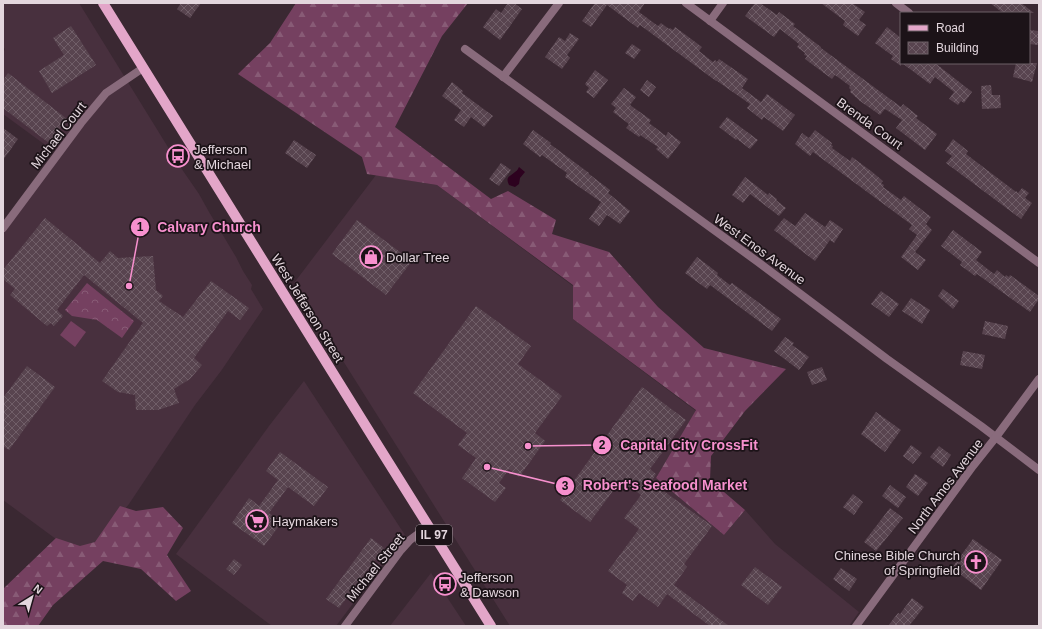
<svg xmlns="http://www.w3.org/2000/svg" width="1042" height="629" viewBox="0 0 1042 629" font-family="Arial,sans-serif">
<defs>
<pattern id="forest-firs" width="22" height="20" patternUnits="userSpaceOnUse"><rect width="22" height="20" fill="#754060"/><path d="M5 1l3.5 6h-7zM16 11l3.5 6h-7z" fill="#885b76"/></pattern>
<pattern id="park-crowns" width="20" height="18" patternUnits="userSpaceOnUse"><rect width="20" height="18" fill="#754060"/><path d="M2 6a3 3 0 1 1 6 0M12 15a3 3 0 1 1 6 0" fill="none" stroke="#885b76"/></pattern>
<pattern id="building-cross-hatch" width="8" height="8" patternUnits="userSpaceOnUse"><rect width="8" height="8" fill="#58444f"/><path d="M0 0l8 8M0 8l8-8" fill="none" stroke="#705e68"/></pattern>
</defs>
<rect width="100%" height="100%" fill="#3a2832"/>
<g fill="#48303e">
<path d="M3 3H79L179 165 199 194 209 212 236 257 243 271 252 285 251 289 263 309 221 371 195 405 129 504 99 542 84 548 60 542 3 500V233L59 155 3 114V53L5 49 3 47Z"/>
<path d="M376 175 437 185 573 286V319L696 411 656 478 724 535 745 510 775 544 859 612 849 626H510L294 283Z"/>
<path d="M304 381 405 535 336 626H272L176 554 269 426Z"/>
<path d="M431 573 466 626H390Z"/>
</g>
<g fill="url(#forest-firs)">
<path d="M296 3H468L442 36 395 127 491 199 508 191 556 220 552 234 609 252 658 307 704 348 786 369 745 411 711 456 710 480 745 510 724 535 656 478 696 410 573 319V285L437 185 367 174 362 157 238 74 270 43Z"/>
<path d="M120 506 136 511 163 507 183 528 167 555 191 591 176 601 141 569 103 561 53 605 38 626H3V589L56 538 80 546 95 542Z"/>
</g>
<path fill="url(#park-crowns)" d="M87 283 134 321 122 338 97 320 72 316 65 310Z"/>
<path fill="#754060" d="M71 321 86 332 75 347 60 335Z"/>
<path fill="#2d021f" d="M519 167 525 172 520 178 519 184 515 187 509 185C505 176 510 177 515 172 517 171 518 169 519 167Z"/>
<g fill="url(#building-cross-hatch)">
<path d="M181 3H201L190 18 177 9Z"/>
<path d="M508 3H514L522 9 500 40 483 27 496 9 501 13Z"/>
<path d="M595 3H645L639 12 658 26 661 23 669 29 670 28 673 30 675 27 702 47 699 51 713 62 715 60 717 62 719 59 748 79 742 88 761 102 767 94 795 115 783 131 764 117 762 120 747 108 750 104 717 81H716L640 25 638 28 607 5 591 27 582 21Z"/>
<path d="M755 3H760L777 15 779 12 795 24 793 26 821 47V48L901 107 903 104 918 116 916 118 937 134 925 150 896 128 902 120 885 109 880 115 860 101 850 92 851 90 849 88 850 86 835 75 832 79 805 59 807 56 804 55 805 53 797 47 799 44 780 29 774 37 745 16Z"/>
<path d="M821 3H852L865 12 859 20 866 25 858 36 843 25 845 21Z"/>
<path d="M990 3H1021L1034 13H1003Z"/>
<path d="M71 26 96 65 52 93 39 71 64 55 53 38Z"/>
<path d="M887 27 901 38V66L891 59 893 56 875 43Z"/>
<path d="M1029 30 1039 31V45L1029 44Z"/>
<path d="M570 33 579 39 567 55 570 58 562 69 545 57 559 37 565 41Z"/>
<path d="M632 44 641 50 634 59 625 53Z"/>
<path d="M902 63H935L972 92 964 103 961 101 958 105 949 99 954 92 935 77 930 84Z"/>
<path d="M1016 63H1037L1032 82 1013 77Z"/>
<path d="M595 70 608 80 594 98 586 92 589 88 585 84Z"/>
<path d="M8 73 67 119 49 143 3 108V80Z"/>
<path d="M647 80 656 87 649 97 640 90Z"/>
<path d="M452 82 463 91 462 93 493 116 484 127 471 117 464 127 454 120 461 110 442 96Z"/>
<path d="M991 85 992 95H1000L1001 108 982 109 981 86Z"/>
<path d="M624 88 636 97 630 105 651 120 649 123 666 136 668 132 681 142 668 159 656 149 658 147 640 135 639 137 626 128 629 124 613 112 616 108 611 104Z"/>
<path d="M727 117 758 140 750 149 737 139 736 140 719 127Z"/>
<path d="M3 128 18 139 3 160Z"/>
<path d="M533 130 551 143 550 144 589 173V174L610 190 608 193 630 211 620 224 607 215 599 226 589 219 601 202 565 177 567 173 542 155 540 157 523 144Z"/>
<path d="M815 130 832 143 831 145 833 146 832 148 850 161 852 157 871 171 883 181 881 183 884 185 883 187 901 200 904 196 931 217 926 224 932 230 915 252 926 260 918 270 901 257 917 235 909 229 912 225 813 152 810 156 795 144 802 133 809 138Z"/>
<path d="M953 139 968 151 966 154 1016 192V191L1018 193 1022 188 1029 193 1025 198 1032 203 1021 219 946 163 952 156 945 151Z"/>
<path d="M294 140 316 155 307 168 285 153Z"/>
<path d="M501 163 511 170 499 186 489 179Z"/>
<path d="M745 177 768 195 769 193 777 199 776 200 786 208 779 216 750 194 743 203 732 195Z"/>
<path d="M805 213 825 227 830 220 843 229 834 243 830 240 815 261 774 230 784 218 795 226Z"/>
<path d="M45 218 100 263 110 251 118 258 153 256 156 290 163 296 159 301 183 317 211 281 249 308 240 320 228 311 194 358 202 365 190 379 174 389 179 403 158 410H136L135 395 118 392 102 381 143 323 84 275 57 310 63 316 54 326 51 323 47 326 10 295 15 289 3 279V270Z"/>
<path d="M357 220 412 261 386 295 332 254Z"/>
<path d="M953 230 982 252 976 260 994 274 997 270 1005 277 1006 275 1009 277 1010 275 1039 296V299L1030 312 977 274 975 276 960 265 962 262 941 246Z"/>
<path d="M697 257 718 273 717 275 730 285 732 283 781 319 772 331 710 285 707 289 685 273Z"/>
<path d="M943 289 959 301 953 309 938 296Z"/>
<path d="M881 291 899 304 889 317 871 304Z"/>
<path d="M911 298 930 310 922 324 902 311Z"/>
<path d="M476 306 531 346 518 364 562 396 535 433 545 441 519 477 509 469 499 483 506 488 495 502 462 478 476 458 458 445 467 433 413 393Z"/>
<path d="M985 321 1008 326 1005 339 982 334Z"/>
<path d="M785 337 794 343 792 345 809 357 799 370 774 351Z"/>
<path d="M963 351 985 355 982 369 960 365Z"/>
<path d="M27 366 55 387 9 450 3 446V398Z"/>
<path d="M822 367 827 380 812 385 807 372Z"/>
<path d="M642 387 686 420 650 469 656 474 651 482 712 526 684 564 687 567 674 585 729 626H710L667 594 658 607 639 593 633 601 622 593 627 585 608 571 639 529 624 518 641 495 621 480 590 522 560 500Z"/>
<path d="M876 412 901 430 885 452 861 434Z"/>
<path d="M911 445 922 453 913 464 903 456Z"/>
<path d="M939 446 951 455 943 467 930 457Z"/>
<path d="M280 452 328 487 314 506 288 487 269 513 282 522 264 546 232 523 249 498 259 506 278 480 266 471Z"/>
<path d="M915 474 928 483 918 496 906 487Z"/>
<path d="M890 485 906 497 898 508 882 496Z"/>
<path d="M853 494 863 502 854 515 843 507Z"/>
<path d="M890 508 903 518 876 551 864 542Z"/>
<path d="M371 538 384 548 339 608 326 599Z"/>
<path d="M973 539 1002 560 981 590 952 568Z"/>
<path d="M234 559 242 565 234 575 226 569Z"/>
<path d="M755 567 782 587 768 605 741 585Z"/>
<path d="M841 568 857 579 849 591 833 579Z"/>
<path d="M912 598 924 607 909 626H888L898 613 900 614Z"/>
</g>
<g fill="none" stroke-linecap="round" stroke-linejoin="round">
<g stroke="#896b7c" stroke-width="8">
<path d="M686 3 1039 263"/>
<path d="M896 3 909 13"/>
<path d="M710 21 723 3"/>
<path d="M465 49 758 262 887 359 981 426 1039 470"/>
<path d="M503 77 559 3"/>
<path d="M3 228 81 123 106 93 143 68"/>
<path d="M345 626 401 550 410 540 429 526"/>
<path d="M856 626 973 466 996 437 1039 379"/>
</g>
<path stroke="#e3a6c9" stroke-width="10" d="M103 3 377 444 491 626"/>
</g>
<defs>
<g id="bus-ring" transform="scale(1.15)"><circle r="9.5" fill="#1c1318" stroke="#f790ce" stroke-width="1.5"/><path d="M-5-6H5V4H4V6H2V4H-2V6H-4V4H-5ZM-3.5-4V0h7V-4ZM-3.5 1.2v1.5H-2V1.2ZM2 1.2v1.5H3.5V1.2Z" fill="#f790ce"/></g>
<g id="shop-ring" transform="scale(1.15)"><circle r="9.5" fill="#1c1318" stroke="#f790ce" stroke-width="1.5"/><path d="M-5-2.5h2.3a2.7 3.5 0 0 1 5.4 0H5L5.5 6h-11ZM-1.5-2.5h3a1.5 2.3 0 0 0-3 0Z" fill="#f790ce"/></g>
<g id="supermarket-ring" transform="scale(1.15)"><circle r="9.5" fill="#1c1318" stroke="#f790ce" stroke-width="1.5"/><path d="M-6-5.5h2.5l.6 2H6L4.5 2H-2.5L-4.4-4H-6ZM-1.5 3.2a1.3 1.3 0 1 0 .1 0ZM3 3.2a1.3 1.3 0 1 0 .1 0Z" fill="#f790ce"/></g>
<g id="church-ring" transform="scale(1.15)"><circle r="9.5" fill="#1c1318" stroke="#f790ce" stroke-width="1.5"/><path d="M-1.2-6h2.4v3.5h3.3v2.4h-3.3V6h-2.4V-.1h-3.3v-2.4h3.3Z" fill="#f790ce"/></g>
</defs>
<g fill-rule="evenodd">
<use href="#bus-ring" x="178" y="156"/>
<use href="#shop-ring" x="371" y="257"/>
<use href="#supermarket-ring" x="257" y="521"/>
<use href="#church-ring" x="976" y="562"/>
<use href="#bus-ring" x="445" y="584"/>
</g>
<g text-anchor="middle" stroke-width="3.5" stroke-linejoin="round" paint-order="stroke">
<rect fill="#1c1318" stroke="#a79ca2" stroke-width="1" x="416" y="525" width="36" height="20" rx="3"/>
<g font-size="12" font-weight="bold" fill="#e3d6dd">
<text x="434" y="539">IL 97</text>
</g>
<g font-size="13" fill="#e3d6dd" stroke="#1c1318">
<text transform="translate(870 123) rotate(36)" y="5">Brenda Court</text>
<text transform="translate(58 135) rotate(-52)" y="5">Michael Court</text>
<text transform="translate(760 249) rotate(36)" y="5">West Enos Avenue</text>
<text transform="translate(308 308) rotate(58)" y="5">West Jefferson Street</text>
<text transform="translate(945 486) rotate(-53)" y="5">North Amos Avenue</text>
<text transform="translate(375 567) rotate(-51)" y="5">Michael Street</text>
</g>
<g font-size="13" fill="#e3d6dd" stroke="#1c1318" text-anchor="start">
<text x="194" y="154">Jefferson<tspan x="194" dy="15">&amp; Michael</tspan></text>
<text x="386" y="262">Dollar Tree</text>
<text x="272" y="526">Haymakers</text>
<text x="960" y="560" text-anchor="end">Chinese Bible Church<tspan x="960" dy="15">of Springfield</tspan></text>
<text x="460" y="582">Jefferson<tspan x="460" dy="15">&amp; Dawson</tspan></text>
</g>
</g>
<path fill="none" stroke="#f790ce" stroke-width="1.5" d="M129 286L140 227M528 446L602 445M487 467L565 486"/>
<g fill="#f790ce" stroke="#1c1318" stroke-width="1.5">
<circle cx="129" cy="286" r="4"/>
<circle cx="528" cy="446" r="4"/>
<circle cx="487" cy="467" r="4"/>
<circle cx="140" cy="227" r="10"/>
<circle cx="602" cy="445" r="10"/>
<circle cx="565" cy="486" r="10"/>
</g>
<g font-size="12" text-anchor="middle" font-weight="bold" fill="#111">
<text x="140" y="231">1</text>
<text x="602" y="449">2</text>
<text x="565" y="490">3</text>
</g>
<g font-size="14" text-anchor="middle" font-weight="bold" fill="#f790ce" stroke="#1c1318" stroke-width="3.5" stroke-linejoin="round" paint-order="stroke">
<text x="209" y="232">Calvary Church</text>
<text x="689" y="450">Capital City CrossFit</text>
<text x="665" y="490">Robert's Seafood Market</text>
</g>
<rect width="1042" height="629" fill="none" stroke="#e3d6dd" stroke-width="8"/>
<rect x="900" y="12" width="130" height="52" fill="#1c1318" stroke="#6c6167"/>
<rect x="908" y="25" width="20" height="6" fill="#e3a6c9" stroke="#6c6167"/>
<text x="936" y="32" font-size="12" fill="#e3d6dd">Road</text>
<rect x="908" y="42" width="20" height="12" fill="url(#building-cross-hatch)" stroke="#6c6167"/>
<text x="936" y="52" font-size="12" fill="#e3d6dd">Building</text>
<g transform="translate(32 597) rotate(37)" stroke="#1c1318" stroke-width="3" paint-order="stroke">
<path d="M0-3L7 15L0 10L-7 15Z" fill="#e3d6dd"/>
<text y="-6" font-size="11" font-weight="bold" text-anchor="middle" fill="#e3d6dd">N</text>
</g>
</svg>
